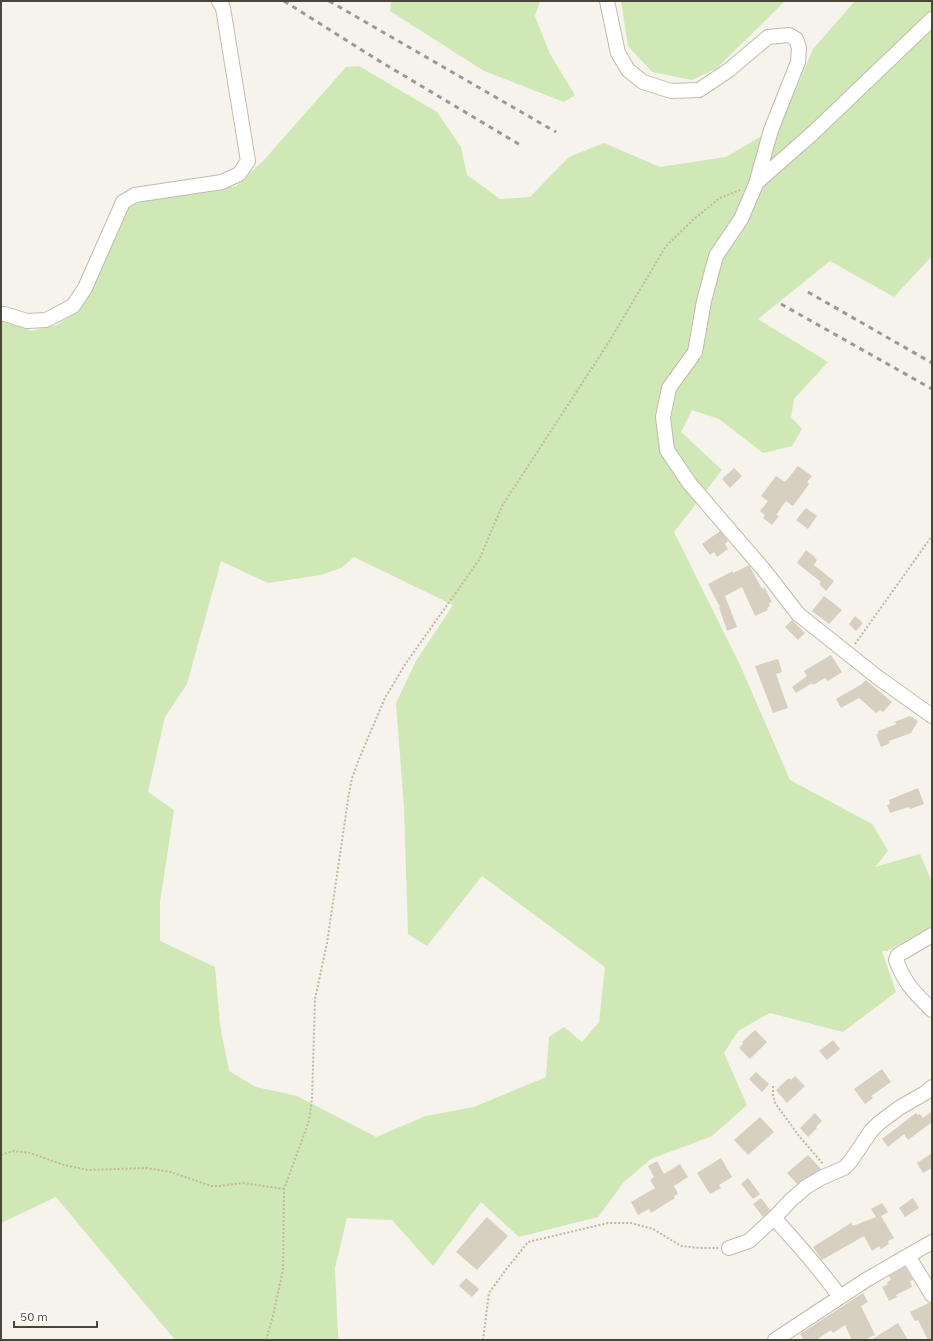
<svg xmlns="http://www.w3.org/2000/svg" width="933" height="1341" font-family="'IBM Plex Sans',sans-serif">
	<rect width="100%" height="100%" fill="#f5f3eb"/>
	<path fill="#cfe8b5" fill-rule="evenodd" d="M 393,1 L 540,1 L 535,16 L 550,54 L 575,95 L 564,102 L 484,71 L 390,11 L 391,3 Z
		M 621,1 L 785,1 L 717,68 L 692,80 L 652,72 L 628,46 Z
		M 855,1 L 932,1 L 932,256 L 894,297 L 830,261 L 758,319 L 828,362 L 794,399 L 791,417 L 802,429 L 792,446 L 763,453 L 719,419 L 692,410 L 681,432 L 722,470 L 674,532 L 740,665 L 790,780 L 872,824 L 888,851 L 875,867 L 920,854 L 932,882 L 932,926 L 887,951 L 882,951 L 896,992 L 843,1032 L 770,1013 L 738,1031 L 724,1053 L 747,1105 L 712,1136 L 651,1159 L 624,1182 L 598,1217 L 519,1237 L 481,1202 L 433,1266 L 392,1220 L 347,1218 L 335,1268 L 338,1335 L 339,1340 L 175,1340 L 56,1197 L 1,1223 L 1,315 L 31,331 L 57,325 L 80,309 L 127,208 L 146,200 L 236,186 L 264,160 L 346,67 L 359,66 L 437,112 L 461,147 L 467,175 L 500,199 L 530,197 L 569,157 L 604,143 L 660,167 L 726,157 L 768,132 L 787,110 L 813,49 ZM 354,557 L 453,605 L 416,661 L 396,703 L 404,808 L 408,934 L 427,946 L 482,876 L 605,967 L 599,1022 L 582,1042 L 564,1027 L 549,1037 L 546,1077 L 474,1107 L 426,1116 L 376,1137 L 297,1096 L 256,1087 L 229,1071 L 220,1025 L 215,967 L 160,941 L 160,902 L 174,810 L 148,792 L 165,717 L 187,684 L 221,561 L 268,583 L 321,575 L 341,568 Z"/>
	<path fill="#d7cfc0" d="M 798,466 L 812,476 L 807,482 L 809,484 L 793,506 L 786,501 L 776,515 L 779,516 L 772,525 L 763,518 L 765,515 L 760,511 L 768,501 L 761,496 L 776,476 L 785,482 Z
		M 734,468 L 742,476 L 730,488 L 722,479 Z
		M 806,508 L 817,516 L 808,529 L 796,520 Z
		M 720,531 L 728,541 L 725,544 L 728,549 L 717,557 L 714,552 L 710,555 L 702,544 Z
		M 806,550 L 815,557 L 815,558 L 817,560 L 814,565 L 834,581 L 826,591 L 819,584 L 821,582 L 797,563 Z
		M 749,565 L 762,589 L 765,588 L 772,602 L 769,603 L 770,606 L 767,608 L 768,610 L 755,616 L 742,587 L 725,596 L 737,627 L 727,631 L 719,607 L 720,607 L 708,584 L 733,571 L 733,573 Z
		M 824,596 L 842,610 L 829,624 L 812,611 Z
		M 855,616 L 863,623 L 856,631 L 849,624 Z
		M 792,620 L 805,633 L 798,640 L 785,627 Z
		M 831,655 L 842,672 L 828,681 L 825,678 L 813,685 L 812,683 L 796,693 L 792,687 L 807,676 L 804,671 Z
		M 778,659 L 782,672 L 776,674 L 788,708 L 773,713 L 755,666 Z
		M 866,680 L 892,702 L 883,712 L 880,710 L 876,713 L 859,698 L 841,708 L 836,699 L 862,684 Z
		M 910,716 L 918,721 L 911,733 L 889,741 L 890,743 L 881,747 L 876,734 L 878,734 L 878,731 L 897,724 L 894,722 Z
		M 918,788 L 924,804 L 910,809 L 909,807 L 890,813 L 887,805 L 890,804 L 889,800 Z
		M 755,1030 L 767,1042 L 750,1059 L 739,1048 L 743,1043 L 742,1042 Z
		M 833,1040 L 840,1049 L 827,1060 L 819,1051 Z
		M 882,1069 L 891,1082 L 871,1096 L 873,1098 L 865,1104 L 854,1089 Z
		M 756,1072 L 769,1084 L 762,1092 L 749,1079 Z
		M 795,1076 L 805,1086 L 787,1103 L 776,1090 L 789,1078 L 791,1080 Z
		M 932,1111 L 932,1122 L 908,1140 L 904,1134 L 888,1147 L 882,1139 L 916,1113 L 918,1115 L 920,1114 L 923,1118 Z
		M 815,1113 L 822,1121 L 816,1127 L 817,1128 L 808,1137 L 800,1128 Z
		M 760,1117 L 774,1132 L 748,1155 L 734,1140 Z
		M 932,1153 L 932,1168 L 923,1173 L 917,1163 Z
		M 808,1155 L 821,1169 L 797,1184 L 787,1173 Z
		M 721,1158 L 732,1177 L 719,1185 L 721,1188 L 710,1194 L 697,1173 Z
		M 657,1161 L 664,1174 L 680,1164 L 688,1177 L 674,1186 L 678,1194 L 674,1196 L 675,1198 L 651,1213 L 649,1209 L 638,1215 L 631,1202 L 655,1188 L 650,1180 L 654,1177 L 648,1166 Z
		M 748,1178 L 760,1194 L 753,1199 L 741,1184 Z
		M 761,1198 L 770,1210 L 763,1217 L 753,1204 Z
		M 913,1198 L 919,1208 L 905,1217 L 899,1208 Z
		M 882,1203 L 888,1212 L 881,1216 L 894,1238 L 888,1241 L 889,1244 L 881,1249 L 879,1246 L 872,1251 L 864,1236 L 822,1260 L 813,1247 L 851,1223 L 853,1226 L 876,1217 L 871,1209 Z
		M 487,1217 L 508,1236 L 477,1270 L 456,1252 Z
		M 905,1267 L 913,1280 L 910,1281 L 912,1287 L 896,1295 L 897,1297 L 889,1301 L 882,1287 L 888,1284 L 887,1282 L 891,1280 L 889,1276 Z
		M 466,1278 L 479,1289 L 472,1297 L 459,1286 Z
		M 863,1293 L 868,1302 L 861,1306 L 875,1335 L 864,1340 L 852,1340 L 845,1325 L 833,1333 L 831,1330 L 816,1340 L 804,1340 L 800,1334 Z
		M 929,1303 L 932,1303 L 932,1340 L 928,1340 L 918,1320 L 915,1321 L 910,1312 Z
		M 898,1323 L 908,1340 L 871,1340 Z"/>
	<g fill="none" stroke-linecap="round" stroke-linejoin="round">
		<g stroke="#c1bbad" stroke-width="16">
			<path id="minor" d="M 607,1 L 618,53 L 628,70 L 643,82 L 671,91 L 699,90 L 729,70 L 768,37 L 789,35 L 796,39 L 799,48 L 798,62 L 771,130 L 756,184 L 741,219 L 716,256 L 704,301 L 695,352 L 669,388 L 663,417 L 667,450 L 690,484 L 764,570 L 798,614 L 876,676 L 932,716
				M 756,183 L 814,132 L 932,19
				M 1,314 L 5,314 L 27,321 L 46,320 L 73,306 L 85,288 L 123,202 L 135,195 L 222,182 L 239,174 L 248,161 L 223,8 L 219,1
				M 932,935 L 898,955 L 896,960 C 905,984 914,992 932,1010
				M 774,1218 C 798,1244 820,1269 840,1297
				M 729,1248 L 749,1241 L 774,1218 L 791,1200 L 806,1187 L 821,1178 L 844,1168 L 850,1162 L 871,1131 L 879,1123 L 899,1108 L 925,1093 L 932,1087
				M 908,1256 L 932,1295
				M 775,1340 L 866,1280 L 932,1242"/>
		</g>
		<path stroke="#c2b79f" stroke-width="2" stroke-dasharray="2 2" stroke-linecap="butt" d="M 855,644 L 932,536
			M 773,1086 L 773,1095 L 775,1103 L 799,1136 L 823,1164
			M 1,1155 L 13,1151 L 30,1153 L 64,1165 L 88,1170 L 146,1168 L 171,1172 L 211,1186 L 219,1186 L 243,1183 L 284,1189
			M 266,1340 L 273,1316 L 283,1270 L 284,1189 L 309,1121 L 312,1099 L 315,999 L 327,943 L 349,793 L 352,778 L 359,759 L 385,698 L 406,663 L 479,560 L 502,506 L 607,345 L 666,246 L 694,219 L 720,198 L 740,190
			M 483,1340 L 489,1293 L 508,1267 L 528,1242 L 608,1223 L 631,1223 L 653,1229 L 681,1246 L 700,1248 L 718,1248"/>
		<use href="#minor" stroke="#fff" stroke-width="14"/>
		<path stroke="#999" stroke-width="3" stroke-dasharray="5 5" stroke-linecap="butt" d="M 284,1 L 376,59 L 522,146
			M 329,1 L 556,132
			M 808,292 L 932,363
			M 781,304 L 932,389"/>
	</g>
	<rect width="933" height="1341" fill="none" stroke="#4a4439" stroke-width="4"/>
	<path d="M14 1321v6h83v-6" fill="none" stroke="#4a4439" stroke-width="2"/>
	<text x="20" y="1321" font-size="12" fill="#4a4439" stroke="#ffffff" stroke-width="3" paint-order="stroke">50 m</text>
</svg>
